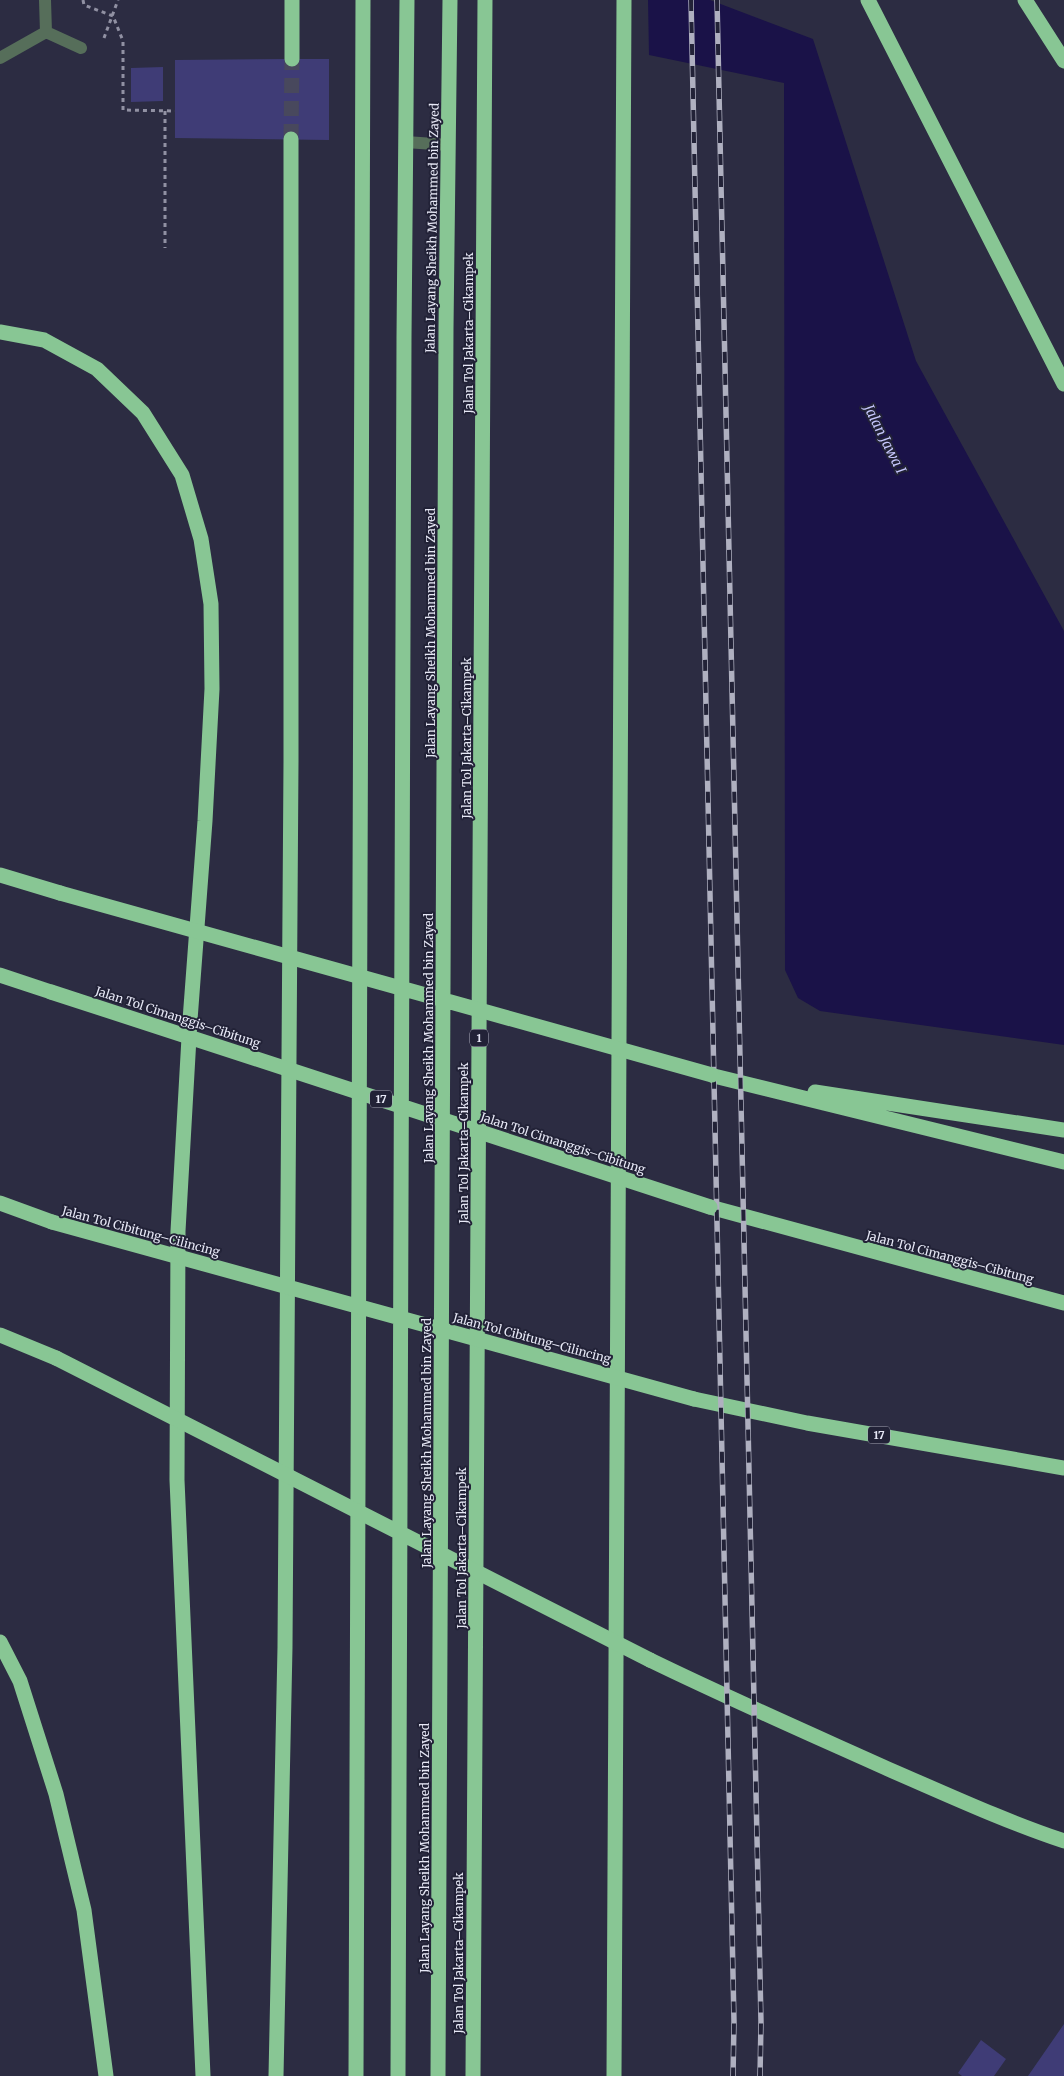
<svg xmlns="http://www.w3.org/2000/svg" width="1064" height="2076" font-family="Merriweather,serif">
	<rect width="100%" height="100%" fill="#2c2c42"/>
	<path fill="#1a1248" d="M 648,0 L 710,0 L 813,39 L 916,361 L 1064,631 L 1064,1045 L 820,1011 L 798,998 L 785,970 L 784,83 L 649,55 Z"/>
	<path fill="#3f3c76" d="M 292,59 L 329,59 L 329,140 L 175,138 L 175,60 Z
		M 163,67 L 163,101 L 131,102 L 131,68 Z
		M 1064,2024 L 1064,2076 L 1028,2076 Z
		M 981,2040 L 1006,2059 L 994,2076 L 962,2076 L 958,2073 Z"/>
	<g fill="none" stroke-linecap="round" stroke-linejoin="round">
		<path stroke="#48485d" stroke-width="15" stroke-dasharray="15 8" stroke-linecap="butt" d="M 291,139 L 292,59"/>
		<path stroke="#9191a3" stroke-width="3" stroke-dasharray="4 4" stroke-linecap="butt" d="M 83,0 L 84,5 L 113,16 L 123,41 L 123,110 L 175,111
			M 104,38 L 118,0
			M 165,111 L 165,248"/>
		<path stroke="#566e5a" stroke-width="12" d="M 45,0 L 46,32
			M 0,58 L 46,32 L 81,48
			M 406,142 L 448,145"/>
		<path stroke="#88c694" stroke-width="15" d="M 292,0 L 292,59
			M 868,0 L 1064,384
			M 1025,0 L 1064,61
			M 0,332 L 44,340 L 97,369 L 143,413 L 182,475 L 201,539 L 211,604 L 212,689 L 205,821 L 190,1020 L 178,1231 L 177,1480 L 203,2076
			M 0,875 L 60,893
			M 0,975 L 51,992
			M 714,1076 L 1064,1162
			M 815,1092 L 1064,1130
			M 0,1203 L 52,1222
			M 710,1207 L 1064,1303
			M 0,1335 L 56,1358
			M 694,1399 L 807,1423 L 1064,1468
			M 0,1642 L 20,1681 L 56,1794 L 84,1910 L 106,2076
			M 650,1660 C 728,1698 808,1733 888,1769 C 946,1794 1004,1821 1064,1841
			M 276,2076 L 285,1647 L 291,762 L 291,139
			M 356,2076 L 363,0
			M 473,2076 L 485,0
			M 614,2076 L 624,0"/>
		<g stroke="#afb0c0" stroke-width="5.5">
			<path id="rail" d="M 691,0 L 734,2022 L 733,2076
				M 717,0 L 761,2022 L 760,2076"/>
		</g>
		<use href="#rail" stroke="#222237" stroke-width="4" stroke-dasharray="11" stroke-linecap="butt"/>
		<path stroke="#88c694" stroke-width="15" d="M 60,893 L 712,1075
			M 51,992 L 710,1207
			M 52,1222 L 694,1399
			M 56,1358 L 650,1660
			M 398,2076 L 404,338 L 407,0
			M 438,2076 L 446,328 L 450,0"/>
	</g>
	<g text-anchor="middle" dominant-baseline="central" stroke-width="4" stroke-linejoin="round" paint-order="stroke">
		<g fill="#222237" stroke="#acadbd" stroke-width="1">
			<rect x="470" y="1029.5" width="18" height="17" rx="4"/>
			<rect x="370" y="1090.5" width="22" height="17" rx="4"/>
			<rect x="868" y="1426.5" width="22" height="17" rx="4"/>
		</g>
		<g font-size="11" font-weight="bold" fill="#e7e8f6">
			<text x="479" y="1038">1</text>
			<text x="381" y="1099">17</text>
			<text x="879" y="1435">17</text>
		</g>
		<g font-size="12" fill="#e7e8f6" stroke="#222237">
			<text transform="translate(432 228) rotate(-89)">Jalan Layang Sheikh Mohammed bin Zayed</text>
			<text transform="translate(468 333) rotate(-90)">Jalan Tol Jakarta–Cikampek</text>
			<text transform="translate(430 633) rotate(-90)">Jalan Layang Sheikh Mohammed bin Zayed</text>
			<text transform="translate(466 738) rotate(-90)">Jalan Tol Jakarta–Cikampek</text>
			<text transform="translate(178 1017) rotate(18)">Jalan Tol Cimanggis–Cibitung</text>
			<text transform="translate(428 1038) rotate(-90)">Jalan Layang Sheikh Mohammed bin Zayed</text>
			<text transform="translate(463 1143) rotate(-90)">Jalan Tol Jakarta–Cikampek</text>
			<text transform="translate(563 1143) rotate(18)">Jalan Tol Cimanggis–Cibitung</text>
			<text transform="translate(141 1231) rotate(15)">Jalan Tol Cibitung–Cilincing</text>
			<text transform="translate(950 1257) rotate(15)">Jalan Tol Cimanggis–Cibitung</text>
			<text transform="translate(532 1338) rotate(15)">Jalan Tol Cibitung–Cilincing</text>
			<text transform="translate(426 1443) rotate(-90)">Jalan Layang Sheikh Mohammed bin Zayed</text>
			<text transform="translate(461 1548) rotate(-90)">Jalan Tol Jakarta–Cikampek</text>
			<text transform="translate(424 1848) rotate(-90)">Jalan Layang Sheikh Mohammed bin Zayed</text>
			<text transform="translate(458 1953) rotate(-90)">Jalan Tol Jakarta–Cikampek</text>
		</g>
		<g font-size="14" font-style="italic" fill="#c6c7fd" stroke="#222237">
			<text transform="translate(885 439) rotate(63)">Jalan Jawa I</text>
		</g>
	</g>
</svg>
